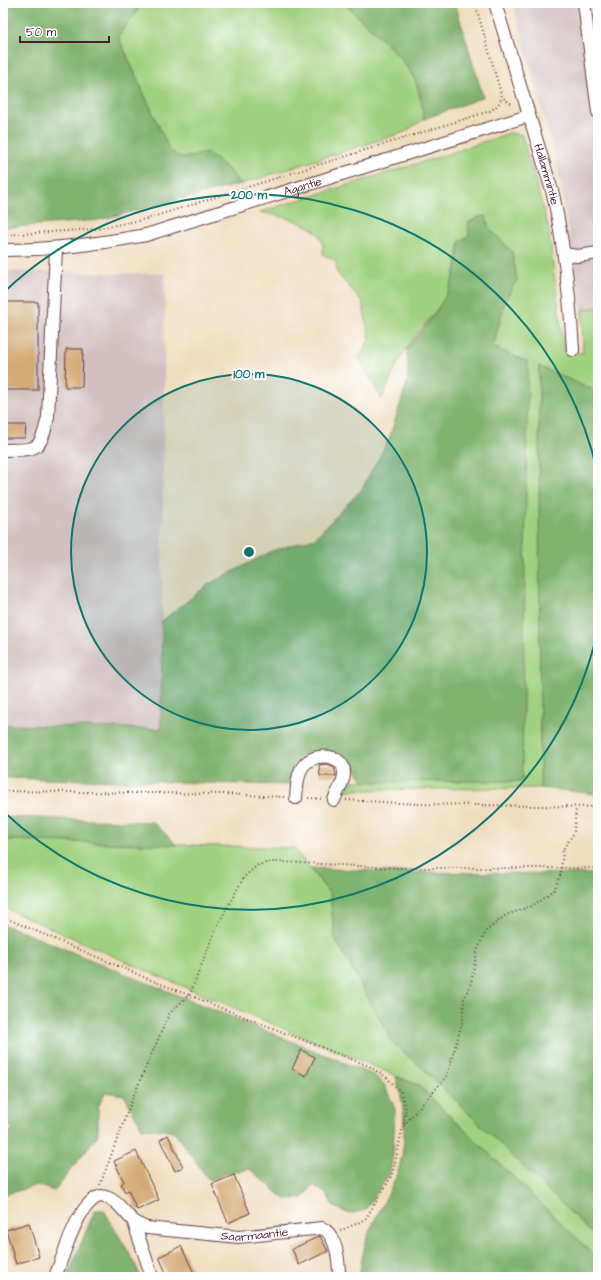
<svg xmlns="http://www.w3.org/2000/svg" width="601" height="1280" font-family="'Architects Daughter',sans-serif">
	<rect width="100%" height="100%" fill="#fff"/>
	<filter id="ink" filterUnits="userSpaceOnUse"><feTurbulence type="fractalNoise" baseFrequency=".025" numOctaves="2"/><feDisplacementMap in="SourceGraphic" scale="8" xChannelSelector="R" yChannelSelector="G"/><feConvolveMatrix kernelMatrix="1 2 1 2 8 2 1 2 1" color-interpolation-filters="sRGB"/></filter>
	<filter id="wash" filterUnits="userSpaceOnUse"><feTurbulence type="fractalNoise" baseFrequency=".012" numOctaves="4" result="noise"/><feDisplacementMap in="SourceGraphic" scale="16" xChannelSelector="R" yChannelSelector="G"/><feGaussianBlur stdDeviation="0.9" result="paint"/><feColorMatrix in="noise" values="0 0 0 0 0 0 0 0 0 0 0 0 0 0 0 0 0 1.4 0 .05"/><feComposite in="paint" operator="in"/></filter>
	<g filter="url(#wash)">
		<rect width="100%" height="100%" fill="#f0ddbe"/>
		<path fill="#d2bfbf" d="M 513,3 L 598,3 L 598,307 L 582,310 L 557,165 Z
			M 3,271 L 165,274 L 161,729 L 3,725 Z"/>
		<path fill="#a0d181" stroke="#757856" d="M 143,3 L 344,3 C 366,26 401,52 415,80 C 420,92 422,106 424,119 L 405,132 L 241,184 L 227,168 L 206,152 C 191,157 181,162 169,149 L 118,36 Z
			M 509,133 L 522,135 L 548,226 L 564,350 L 583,353 L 582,310 L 598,307 L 598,392 L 539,367 L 540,788 L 344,790 L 349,781 L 522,781 L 493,347 L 505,300 L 517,280 L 512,252 L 489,228 L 460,241 C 457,258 456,276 448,292 C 437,313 419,329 406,349 C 396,365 389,382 382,399 L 359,358 L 370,339 L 362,301 L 337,273 L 336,261 L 323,254 C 323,250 323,244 322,241 C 315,221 278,216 260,212 L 442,156 Z
			M 3,840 L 294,848 L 330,894 L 335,938 L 393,1043 L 419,1065 L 598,1239 L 598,1259 L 418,1085 L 156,975 L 3,907 Z"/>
		<path fill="#80b36f" stroke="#65694d" d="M 3,3 L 143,3 L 118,36 L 169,149 C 181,162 191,157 206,152 L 227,168 L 241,184 L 99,220 L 3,228 Z
			M 344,3 L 455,3 L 483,97 L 424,119 C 422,106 420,92 415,80 C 401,52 366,26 344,3 Z
			M 486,216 L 489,228 L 512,252 L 517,280 L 505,300 L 493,347 L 528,362 L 522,781 L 364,782 C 359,775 354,764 347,759 C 332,747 302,747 293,767 C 291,772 290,779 289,785 L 3,778 L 3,725 L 161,729 L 162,621 L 209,584 L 272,551 L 315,538 L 361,490 L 389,439 L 408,380 L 407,349 C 426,325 447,302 455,272 C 458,262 458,251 460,241 L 469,236 L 468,223 L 478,217 Z
			M 539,366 L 598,392 L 598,794 L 540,788 Z
			M 3,817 L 153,822 L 177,845 L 3,840 Z
			M 310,868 L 394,872 L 598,874 L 598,1239 L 419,1065 L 393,1043 L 335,938 L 330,894 Z
			M 3,924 L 374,1075 L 384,1084 L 395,1109 L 393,1154 L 390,1173 L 365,1210 L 350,1214 L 334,1207 L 326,1194 L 313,1185 L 303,1198 L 285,1199 L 250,1169 L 229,1173 L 209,1180 L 175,1133 L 160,1129 L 142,1128 L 124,1095 L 105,1092 L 98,1107 L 98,1135 L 54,1191 L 37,1185 L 3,1195 L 3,1134 L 13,1130 L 3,1117 Z
			M 396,1077 L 418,1085 L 598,1259 L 598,1277 L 359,1277 C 361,1264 363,1250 367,1238 C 374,1218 387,1199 395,1179 C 408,1149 406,1108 396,1077 Z
			M 95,1210 L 104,1210 C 116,1233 131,1253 141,1277 L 67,1277 Z"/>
		<g id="blocks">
			<path fill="#d3aa74" d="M 3,302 L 38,302 L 38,390 L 3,390 Z
				M 66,349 L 83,349 L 82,387 L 65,387 Z
				M 3,425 L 26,425 L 25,438 L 3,438 Z
				M 327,764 L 334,767 L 336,776 L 320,776 L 319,765 Z
				M 301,1050 L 315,1057 L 306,1076 L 292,1069 Z
				M 168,1135 L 183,1167 L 175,1171 L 160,1140 Z
				M 136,1151 L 159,1200 L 137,1210 L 128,1190 L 125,1192 L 121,1184 L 124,1182 L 114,1161 Z
				M 234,1175 L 250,1213 L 228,1223 L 212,1184 Z
				M 29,1223 L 39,1257 L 16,1264 L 6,1230 Z
				M 320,1236 L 328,1251 L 299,1265 L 292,1249 Z
				M 181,1246 L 196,1277 L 168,1277 L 159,1257 Z"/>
		</g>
	</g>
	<g filter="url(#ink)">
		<use href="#blocks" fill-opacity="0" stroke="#633c41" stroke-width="1"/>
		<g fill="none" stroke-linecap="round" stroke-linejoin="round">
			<g stroke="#633c41" stroke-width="14">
				<g id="minor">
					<path id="s1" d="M 495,3 L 553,194 C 564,245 570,297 573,350"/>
					<path d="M 584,3 L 598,112"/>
					<path id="s2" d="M 3,250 C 52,250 98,244 146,235 L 528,116"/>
					<path d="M 564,254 L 578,256 L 598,253"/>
					<path d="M 3,450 C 37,449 40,453 48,417 L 56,249"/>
					<path d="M 296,798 C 297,787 297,773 304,765 C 314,752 345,753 344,774 C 344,782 337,792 334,800"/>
					<path d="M 134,1223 L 152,1277"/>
					<path id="s3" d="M 55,1277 C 64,1255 78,1201 101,1196 C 123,1199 125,1222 147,1228 L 239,1237 L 322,1228 C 337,1235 339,1262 339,1277"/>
				</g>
			</g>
			<path stroke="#633c41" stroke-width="2" stroke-dasharray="1 3" stroke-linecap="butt" d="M 475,3 L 502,97 L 513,105
				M 3,235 L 96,229 L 146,219 L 490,111 L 498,105 L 502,97
				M 3,791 L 224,794 L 286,797
				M 308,798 L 324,799
				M 346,800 L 418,804 L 598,807
				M 3,917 L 153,981 L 369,1066 L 386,1077 L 401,1092 L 406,1109 L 403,1126 L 394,1168 L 390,1179 L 371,1210 L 366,1218 L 358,1223 L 340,1231
				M 404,1125 L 447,1076 L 463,1019 L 464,999 L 471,983 L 477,951 L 486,931 L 506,915 L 532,906 L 554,890 L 561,873 L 563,849 L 574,833 L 576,808
				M 100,1185 L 133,1097 L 169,1014 L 190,994 L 216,928 L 244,877 L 258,865 L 270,862 L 283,862 L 397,868 L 598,868"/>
			<use href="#minor" stroke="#fff" stroke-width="12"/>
		</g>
	</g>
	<circle cx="249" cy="552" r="178" fill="#0f766e" fill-opacity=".12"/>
	<g fill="none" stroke="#0f766e" stroke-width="2">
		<circle cx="249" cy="552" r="178"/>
		<path d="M598 629A357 357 0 0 1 3 811M3 293A357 357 0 0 1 598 475"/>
	</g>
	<g text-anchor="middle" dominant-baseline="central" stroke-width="4" stroke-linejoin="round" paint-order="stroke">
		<g font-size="12" fill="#4a1f2b" stroke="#fff">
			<text stroke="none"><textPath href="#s1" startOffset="179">Hallammintie</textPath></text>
			<text stroke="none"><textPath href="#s2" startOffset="308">Agantie</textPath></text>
			<text stroke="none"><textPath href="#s3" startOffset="261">Saarmaantie</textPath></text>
		</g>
	</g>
	<circle cx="249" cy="552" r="6" fill="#0f766e" stroke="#fff" stroke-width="2"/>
	<g font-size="12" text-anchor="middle" font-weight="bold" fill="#0f766e" stroke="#fff" stroke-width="4" stroke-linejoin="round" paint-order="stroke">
		<text x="249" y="199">200 m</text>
		<text x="249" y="378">100 m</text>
	</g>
	<rect width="601" height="1280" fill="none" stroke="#fff" stroke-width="16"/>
	<path d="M20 36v6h89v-6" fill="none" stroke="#4a1f2b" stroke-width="2"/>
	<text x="26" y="36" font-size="12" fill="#4a1f2b" stroke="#ffffff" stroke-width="3" paint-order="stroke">50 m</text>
</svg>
